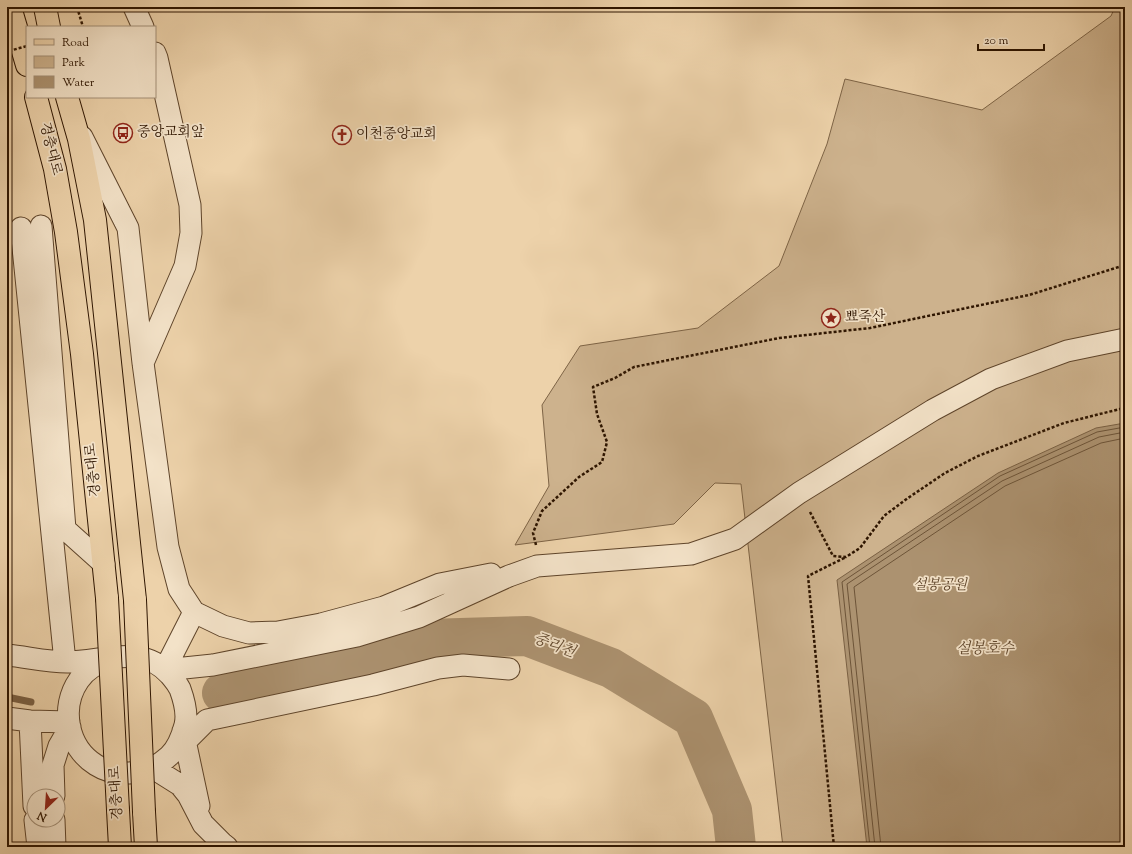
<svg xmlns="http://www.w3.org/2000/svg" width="1132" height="854" font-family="'Sorts Mill Goudy','Noto Serif KR',serif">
	<rect width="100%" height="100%" fill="#edd2aa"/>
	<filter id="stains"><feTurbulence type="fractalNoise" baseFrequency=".005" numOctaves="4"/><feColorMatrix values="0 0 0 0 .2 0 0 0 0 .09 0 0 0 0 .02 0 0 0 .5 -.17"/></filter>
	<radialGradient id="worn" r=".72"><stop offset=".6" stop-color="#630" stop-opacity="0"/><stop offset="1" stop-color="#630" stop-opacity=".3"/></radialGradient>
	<path fill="#cdb28d" stroke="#7e6446" d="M 1115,7 L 1125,7 L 1125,847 L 783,847 L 741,484 L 715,483 L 674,524 L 515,545 L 549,486 L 542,405 L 580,346 L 698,328 L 779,266 L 827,144 L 845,79 L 982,110 L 1111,16 Z"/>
	<path fill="#ac9270" stroke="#7a6043" d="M 1125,423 L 1125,847 L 867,847 L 837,580 L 998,473 L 1096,428 Z"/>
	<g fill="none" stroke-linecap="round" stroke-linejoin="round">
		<path stroke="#6d5438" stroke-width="1" d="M 870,847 L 842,582 L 1000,476 L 1097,432 L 1125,427
			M 875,847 L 847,584 L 1002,481 L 1099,437 L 1125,432
			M 881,847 L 854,587 L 1005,486 L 1101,443 L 1125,438"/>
		<path stroke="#7a6043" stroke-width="7" d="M 7,697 L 31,702"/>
		<path stroke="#ac9270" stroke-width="40" d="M 222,693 L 427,639 L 527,636 L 611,668 L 693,718 L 732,810 L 736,847"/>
		<g stroke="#5e442a" stroke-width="23">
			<path id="minor" d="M 134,7 L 143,27
				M 82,137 L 128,228 L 143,363 L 168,547 L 179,589 L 194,612 L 223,626 L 249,633 L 278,632 L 321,624 L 384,607 L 440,584 L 491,574
				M 41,226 L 65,529 L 104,564
				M 21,228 L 65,662
				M 143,363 L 185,266 L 191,233 L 190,205 L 157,58 L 155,53
				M 7,655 C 27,657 47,662 67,662 C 103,662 142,643 170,675 C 174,680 177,683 180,689 C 184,700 188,713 185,725 C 182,736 178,748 169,756 C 150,774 118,779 96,765 C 67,747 60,707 79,680 C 86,669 98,663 110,658
				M 165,669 L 194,612
				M 165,670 L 213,665 L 357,636 L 419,617 L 509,576 L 537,566 L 691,554 L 735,539 L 799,493 L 933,410 L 991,379 L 1067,351 L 1125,339
				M 7,718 L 30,721 L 69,722
				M 30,721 L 34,806
				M 183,731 L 199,806
				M 185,742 L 207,720 L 373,685 L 438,668 L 463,665 L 509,669
				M 153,768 L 180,785 L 188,795 L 203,824 L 222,843 L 227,847
				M 54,796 L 53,765 L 59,746 L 70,727
				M 35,820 L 38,847
				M 54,820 L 55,847"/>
		</g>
		<g stroke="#2e1500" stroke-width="24">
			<path id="major" d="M 10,7 L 27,65
				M 45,7 L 49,27
				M 36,97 L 55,169 L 66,232 L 82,354 L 107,598
				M 67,97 L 79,139 L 95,220 L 135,600
				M 118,810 L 120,847
				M 144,812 L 146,847"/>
		</g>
		<path stroke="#2e1500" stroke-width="2.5" stroke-dasharray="3 2" stroke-linecap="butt" d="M 77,7 L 83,27
			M 810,512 L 833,556 L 846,557 L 860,548 L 884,516 L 908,498 L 945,473 L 978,456 L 1064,423 L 1120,409 L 1125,409
			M 536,545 L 533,533 L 542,511 L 579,477 L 602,462 L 607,442 L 597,414 L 593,387 L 615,378 L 634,367 L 779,338 L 870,328 L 1029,295 L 1125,265
			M 834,847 L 808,576 L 846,557"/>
		<use href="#minor" stroke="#f3e2c8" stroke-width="21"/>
		<use href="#major" stroke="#edd2aa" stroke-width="22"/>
		<g stroke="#2e1500" stroke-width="24" stroke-linecap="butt">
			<path id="major-bridge" d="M 107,598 L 118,810
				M 135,600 L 144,812"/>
		</g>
		<path stroke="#2e1500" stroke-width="2.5" stroke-dasharray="3 2" stroke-linecap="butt" d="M 9,51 L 27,46"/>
		<use href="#major-bridge" stroke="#edd2aa" stroke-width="22"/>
	</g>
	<defs>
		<g id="bus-ring" transform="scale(1)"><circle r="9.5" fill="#f3e2c8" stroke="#8f2418" stroke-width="1.5"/><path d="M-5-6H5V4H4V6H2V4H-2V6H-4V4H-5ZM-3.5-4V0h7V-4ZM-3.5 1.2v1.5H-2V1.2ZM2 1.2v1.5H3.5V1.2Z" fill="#8f2418"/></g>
		<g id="church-ring" transform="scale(1)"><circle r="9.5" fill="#f3e2c8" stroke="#8f2418" stroke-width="1.5"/><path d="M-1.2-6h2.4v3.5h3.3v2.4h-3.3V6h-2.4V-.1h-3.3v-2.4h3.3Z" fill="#8f2418"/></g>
		<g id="sight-ring" transform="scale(1)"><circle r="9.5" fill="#f3e2c8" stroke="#8f2418" stroke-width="1.5"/><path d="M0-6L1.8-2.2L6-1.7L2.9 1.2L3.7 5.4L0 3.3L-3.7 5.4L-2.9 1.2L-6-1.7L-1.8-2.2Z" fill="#8f2418"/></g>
	</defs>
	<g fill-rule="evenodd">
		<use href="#bus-ring" x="123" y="133"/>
		<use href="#church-ring" x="342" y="135"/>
		<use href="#sight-ring" x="831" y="318"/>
	</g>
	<g text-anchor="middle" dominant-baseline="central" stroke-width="3.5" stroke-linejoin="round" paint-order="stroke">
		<g font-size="14" fill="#2e1500" stroke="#f3e2c8" text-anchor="start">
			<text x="137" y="133">중앙교회앞</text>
			<text x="356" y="135">이천중앙교회</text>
			<text x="845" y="318">뾰죽산</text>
		</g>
		<g font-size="14" fill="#2e1500" stroke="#f3e2c8">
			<text transform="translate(50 149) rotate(76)">경충대로</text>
			<text transform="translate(94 470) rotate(-96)">경충대로</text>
			<text transform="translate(117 793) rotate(-93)">경충대로</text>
		</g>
		<g font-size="14" font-style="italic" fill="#5e442a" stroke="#f3e2c8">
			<text x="940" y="586">설봉공원</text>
		</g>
		<g font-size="15" font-style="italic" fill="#60472d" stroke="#f3e2c8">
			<text transform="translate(554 646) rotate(21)">중리천</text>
			<text x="985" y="649">설봉호수</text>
		</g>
	</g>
	<rect width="1132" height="854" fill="none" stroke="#edd2aa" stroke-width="24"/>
	<rect x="8" y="8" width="1116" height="838" fill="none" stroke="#2e1500" stroke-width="2"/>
	<rect x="12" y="12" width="1108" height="830" fill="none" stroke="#2e1500"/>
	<rect x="26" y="26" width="130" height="72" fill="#f3e2c8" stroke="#a49078"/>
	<rect x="34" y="39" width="20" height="6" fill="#edd2aa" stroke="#a49078"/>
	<text x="62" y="46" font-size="12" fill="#2e1500">Road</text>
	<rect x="34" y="56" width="20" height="12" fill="#cdb28d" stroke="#a49078"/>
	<text x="62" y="66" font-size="12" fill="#2e1500">Park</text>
	<rect x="34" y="76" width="20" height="12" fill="#ac9270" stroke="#a49078"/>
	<text x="62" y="86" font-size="12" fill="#2e1500">Water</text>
	<g transform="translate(46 808) rotate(205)"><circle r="19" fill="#f3e2c8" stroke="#a49078"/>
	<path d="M0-3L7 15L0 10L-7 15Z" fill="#8f2418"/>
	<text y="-6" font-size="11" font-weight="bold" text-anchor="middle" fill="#2e1500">N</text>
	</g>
	<path d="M978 44v6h66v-6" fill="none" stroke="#2e1500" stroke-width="2"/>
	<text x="984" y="44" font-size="12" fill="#2e1500" stroke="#f3e2c8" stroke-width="3" paint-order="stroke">20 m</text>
	<rect width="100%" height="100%" filter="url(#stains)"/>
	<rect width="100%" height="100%" fill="url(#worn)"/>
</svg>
